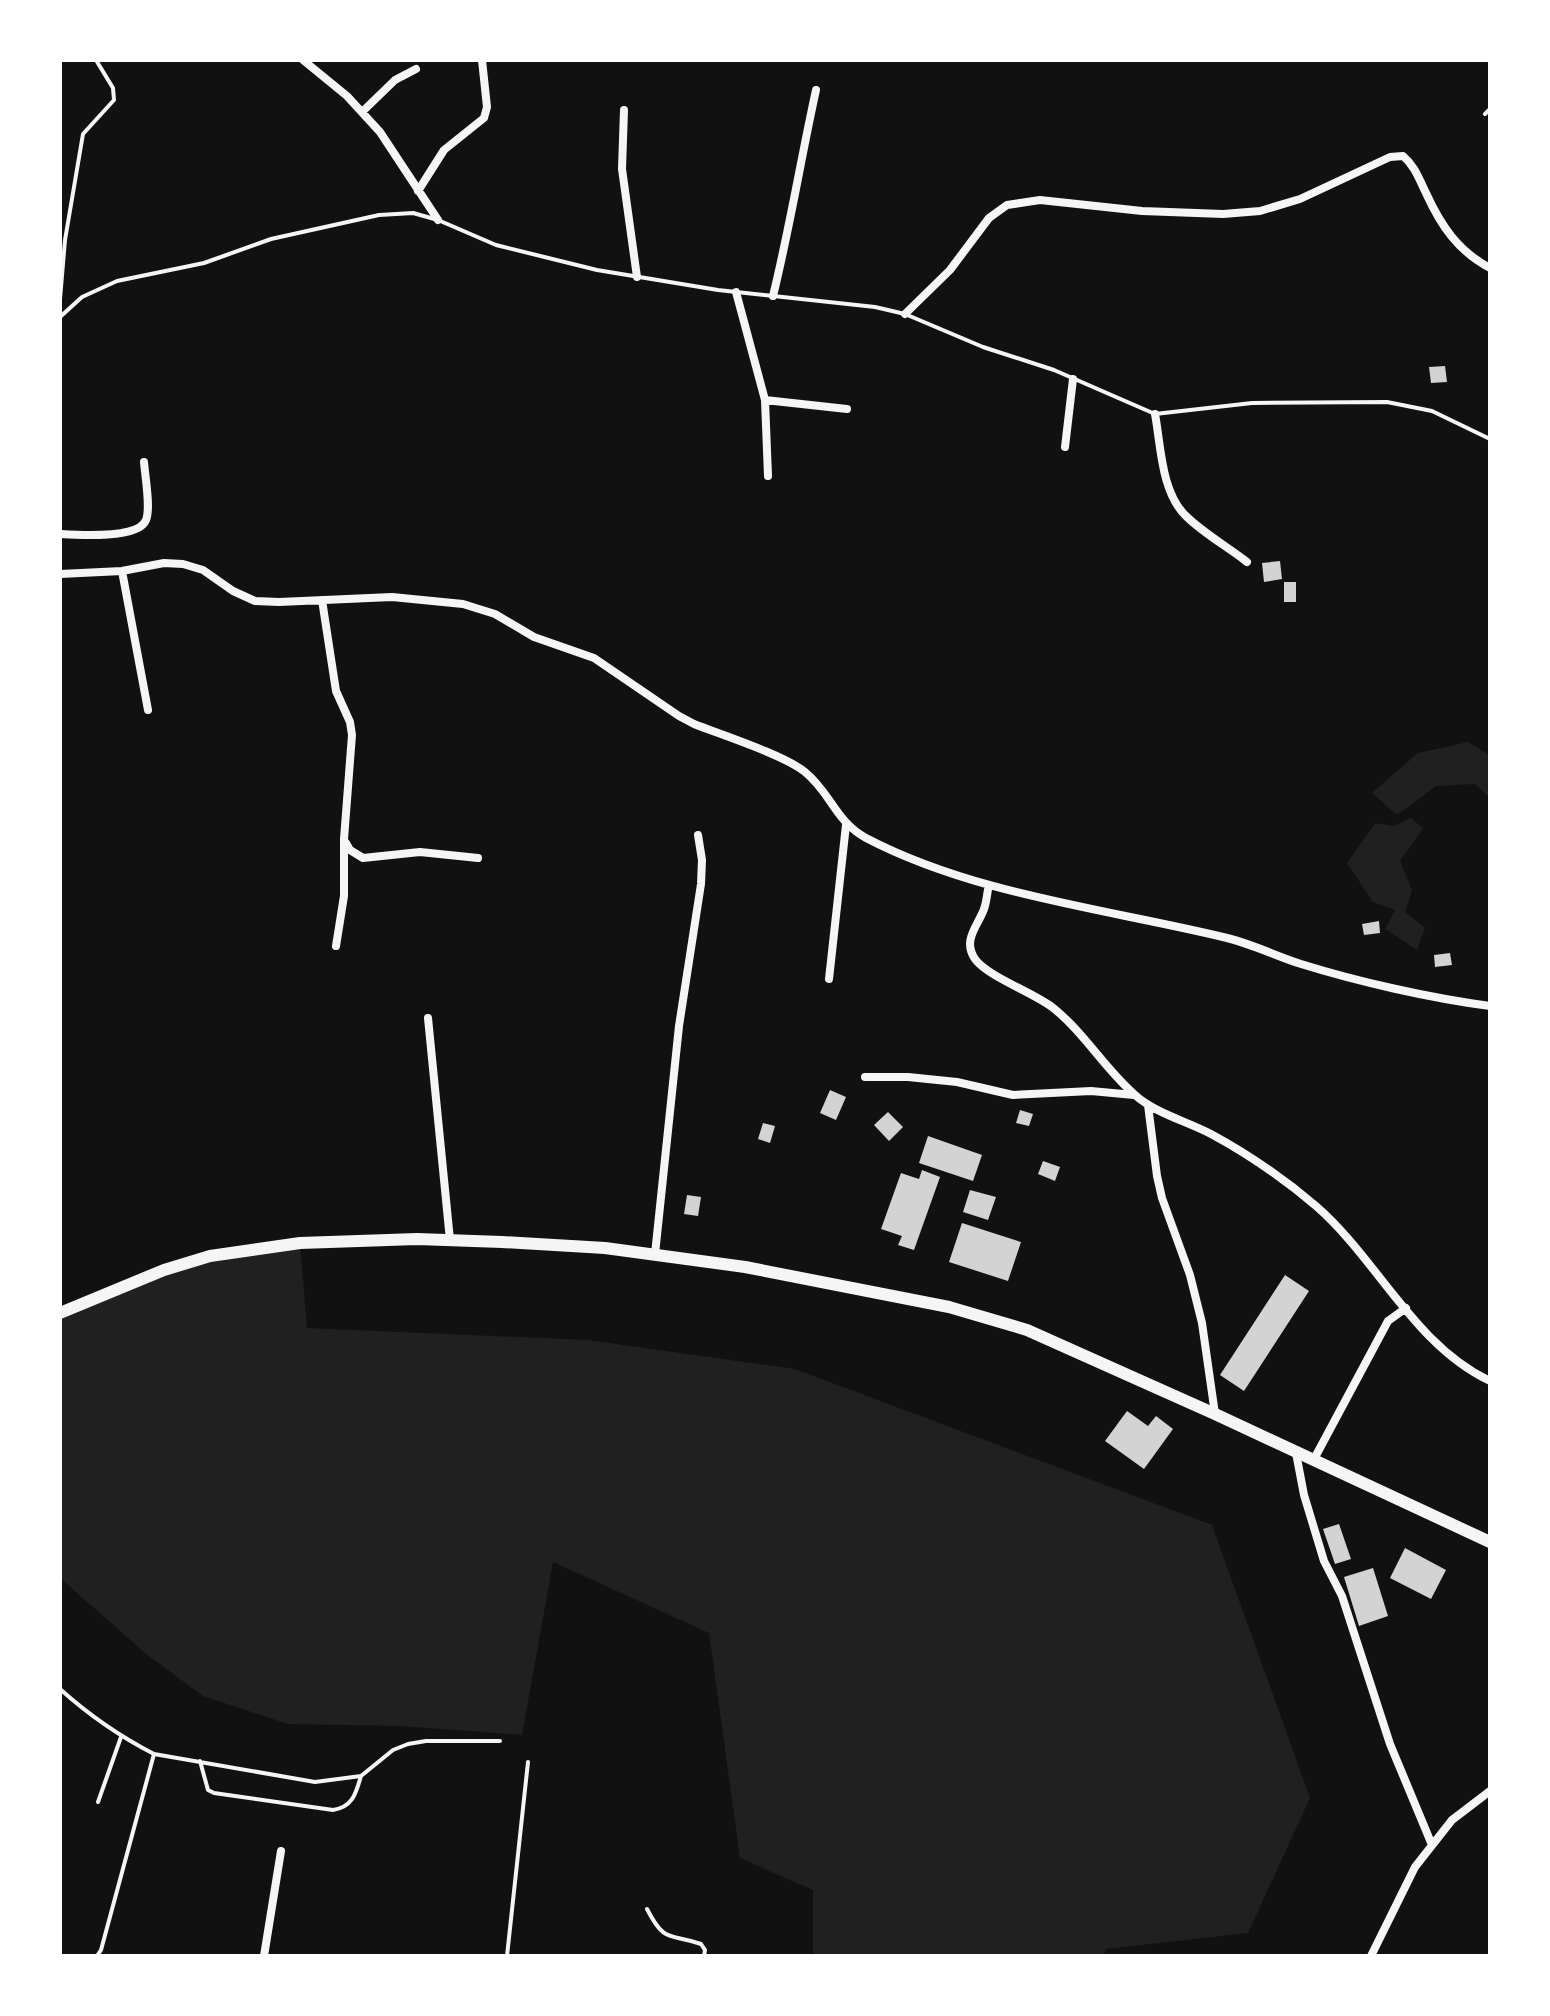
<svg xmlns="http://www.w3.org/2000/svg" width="1550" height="2016" font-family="Manrope,sans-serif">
	<rect width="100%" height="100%" fill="#111"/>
	<path fill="#202020" d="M 1468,742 L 1490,755 L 1490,798 L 1475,784 L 1436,786 L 1397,815 L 1372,793 L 1418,753 Z
		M 1411,818 L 1423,828 L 1400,861 L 1412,890 L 1405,912 L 1425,928 L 1417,950 L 1385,929 L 1395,910 L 1373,902 L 1347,863 L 1375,823 L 1394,826 Z
		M 300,1243 L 307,1328 L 588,1340 L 795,1369 L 1212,1525 L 1310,1798 L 1248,1933 L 1106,1949 L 1104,1956 L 813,1956 L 813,1890 L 740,1858 L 709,1633 L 553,1562 L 522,1735 L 400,1726 L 288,1724 L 203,1696 L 145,1653 L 60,1578 L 60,1307 L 164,1270 Z"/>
	<path fill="#d3d3d3" d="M 1445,366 L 1447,382 L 1431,383 L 1429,367 Z
		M 1280,561 L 1282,579 L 1264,582 L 1262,563 Z
		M 1284,582 L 1296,582 L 1296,602 L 1284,602 Z
		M 1379,921 L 1380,933 L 1364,935 L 1362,924 Z
		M 1450,953 L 1452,965 L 1435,967 L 1434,955 Z
		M 830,1090 L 846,1097 L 836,1120 L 820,1113 Z
		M 1020,1110 L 1033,1114 L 1029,1126 L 1016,1123 Z
		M 888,1112 L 903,1127 L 889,1141 L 874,1125 Z
		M 763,1123 L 775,1126 L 770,1143 L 758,1139 Z
		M 928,1136 L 982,1155 L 973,1181 L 919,1163 Z
		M 1043,1161 L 1060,1167 L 1055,1181 L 1038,1174 Z
		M 922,1170 L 940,1177 L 914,1250 L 898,1245 L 902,1236 L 881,1229 L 901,1173 L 919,1179 Z
		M 970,1190 L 996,1197 L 988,1220 L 963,1212 Z
		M 687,1195 L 701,1197 L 698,1216 L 684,1214 Z
		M 962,1223 L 1021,1242 L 1008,1281 L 949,1262 Z
		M 1285,1275 L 1309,1291 L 1244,1391 L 1220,1375 Z
		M 1127,1411 L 1148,1426 L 1156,1416 L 1173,1429 L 1144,1469 L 1105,1441 Z
		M 1339,1524 L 1351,1559 L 1335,1564 L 1323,1529 Z
		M 1405,1548 L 1446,1570 L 1431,1599 L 1390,1578 Z
		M 1373,1568 L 1388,1616 L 1359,1626 L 1344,1577 Z"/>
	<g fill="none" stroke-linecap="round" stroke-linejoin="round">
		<path stroke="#f5f5f5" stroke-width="4" d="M 1485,114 L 1490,109
			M 60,299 L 65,240 L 83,134 L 114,100 L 113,88 L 96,60
			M 60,317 L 82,297 L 117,281 L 204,263 L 271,239 L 379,215 L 413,213 L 438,220 L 496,245 L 597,270 L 718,290 L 875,307 L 905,314 L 983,347 L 1054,370 L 1155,414 L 1252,403 L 1387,402 L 1432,411 L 1490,439
			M 60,1689 C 90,1716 119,1736 154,1754 L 101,1950 L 97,1956
			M 154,1754 L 315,1782 L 361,1776 L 393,1750 L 408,1744 L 426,1741 L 500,1741
			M 200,1761 L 208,1790 L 214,1793 L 333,1810 C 353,1807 356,1793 361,1776
			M 98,1802 L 121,1737
			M 647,1909 C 665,1944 669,1933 701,1944 L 705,1950 L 704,1956
			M 507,1956 L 528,1762"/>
		<path stroke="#f5f5f5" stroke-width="8" d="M 303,60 L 347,96 L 380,132 L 438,220
			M 624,110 L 622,169 L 637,277
			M 362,112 L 395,80 L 416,69
			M 418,191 L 444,150 L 484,118 L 487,107 L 482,60
			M 736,292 L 765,400 L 768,476
			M 773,296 C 790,227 801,158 816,90
			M 905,314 L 950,270 L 989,218 L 1007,205 L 1040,200 L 1142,211 L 1223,214 L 1260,211 L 1300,199 L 1390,157 L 1403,156 C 1415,166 1419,179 1426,193 C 1441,226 1458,251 1490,268
			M 765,400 L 847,409
			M 1155,414 C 1161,446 1161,492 1186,516 C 1203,533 1228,547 1247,562
			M 1065,447 L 1073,379
			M 60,534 C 77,535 139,539 146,520 C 151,508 145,476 144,462
			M 122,571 L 148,710
			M 60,574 L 122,571 L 164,563 L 183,564 L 203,570 L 233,591 L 255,601 L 279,602 L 392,597 L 463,604 L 495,614 L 534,637 L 594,658 L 679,716 L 694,724 C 722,735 784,755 805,772 C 831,793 835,821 866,838 C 975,895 1108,909 1227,938 C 1252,944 1276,956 1301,964 C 1359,982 1430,998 1490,1006
			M 322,600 L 336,691 L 350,722 L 352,735 L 344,839 L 344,896 L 336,946
			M 346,843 L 350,850 L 363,858 L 420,852 L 478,858
			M 989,885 C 987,892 987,901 984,909 C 978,926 962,940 975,959 C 987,976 1032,992 1052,1007 C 1084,1032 1104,1068 1135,1095 C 1155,1113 1186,1121 1211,1134 C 1248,1154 1283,1178 1316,1206 C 1378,1260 1414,1345 1490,1381
			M 829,979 L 846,825
			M 428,1018 L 450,1240
			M 865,1077 L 908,1077 L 957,1082 L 1013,1095 L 1091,1091 L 1134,1095
			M 1148,1105 L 1157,1176 L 1162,1198 L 1190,1275 L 1202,1323 L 1215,1414
			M 655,1254 L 679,1026 L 701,884 L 702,860 L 698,835
			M 1296,1453 L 1304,1495 L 1324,1561 L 1342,1596 L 1390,1744 L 1432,1845
			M 1313,1461 L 1388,1321 L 1406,1308
			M 264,1956 L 281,1851
			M 1371,1956 L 1415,1867 L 1452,1820 L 1490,1791"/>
		<path stroke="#f5f5f5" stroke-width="12" d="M 60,1313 L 164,1270 L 210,1256 L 300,1243 L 417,1239 L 502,1242 L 605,1248 L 745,1267 L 949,1307 L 1027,1330 L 1215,1414 L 1490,1542"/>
	</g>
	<rect width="1550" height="2016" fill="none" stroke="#ffffff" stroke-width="124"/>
</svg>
